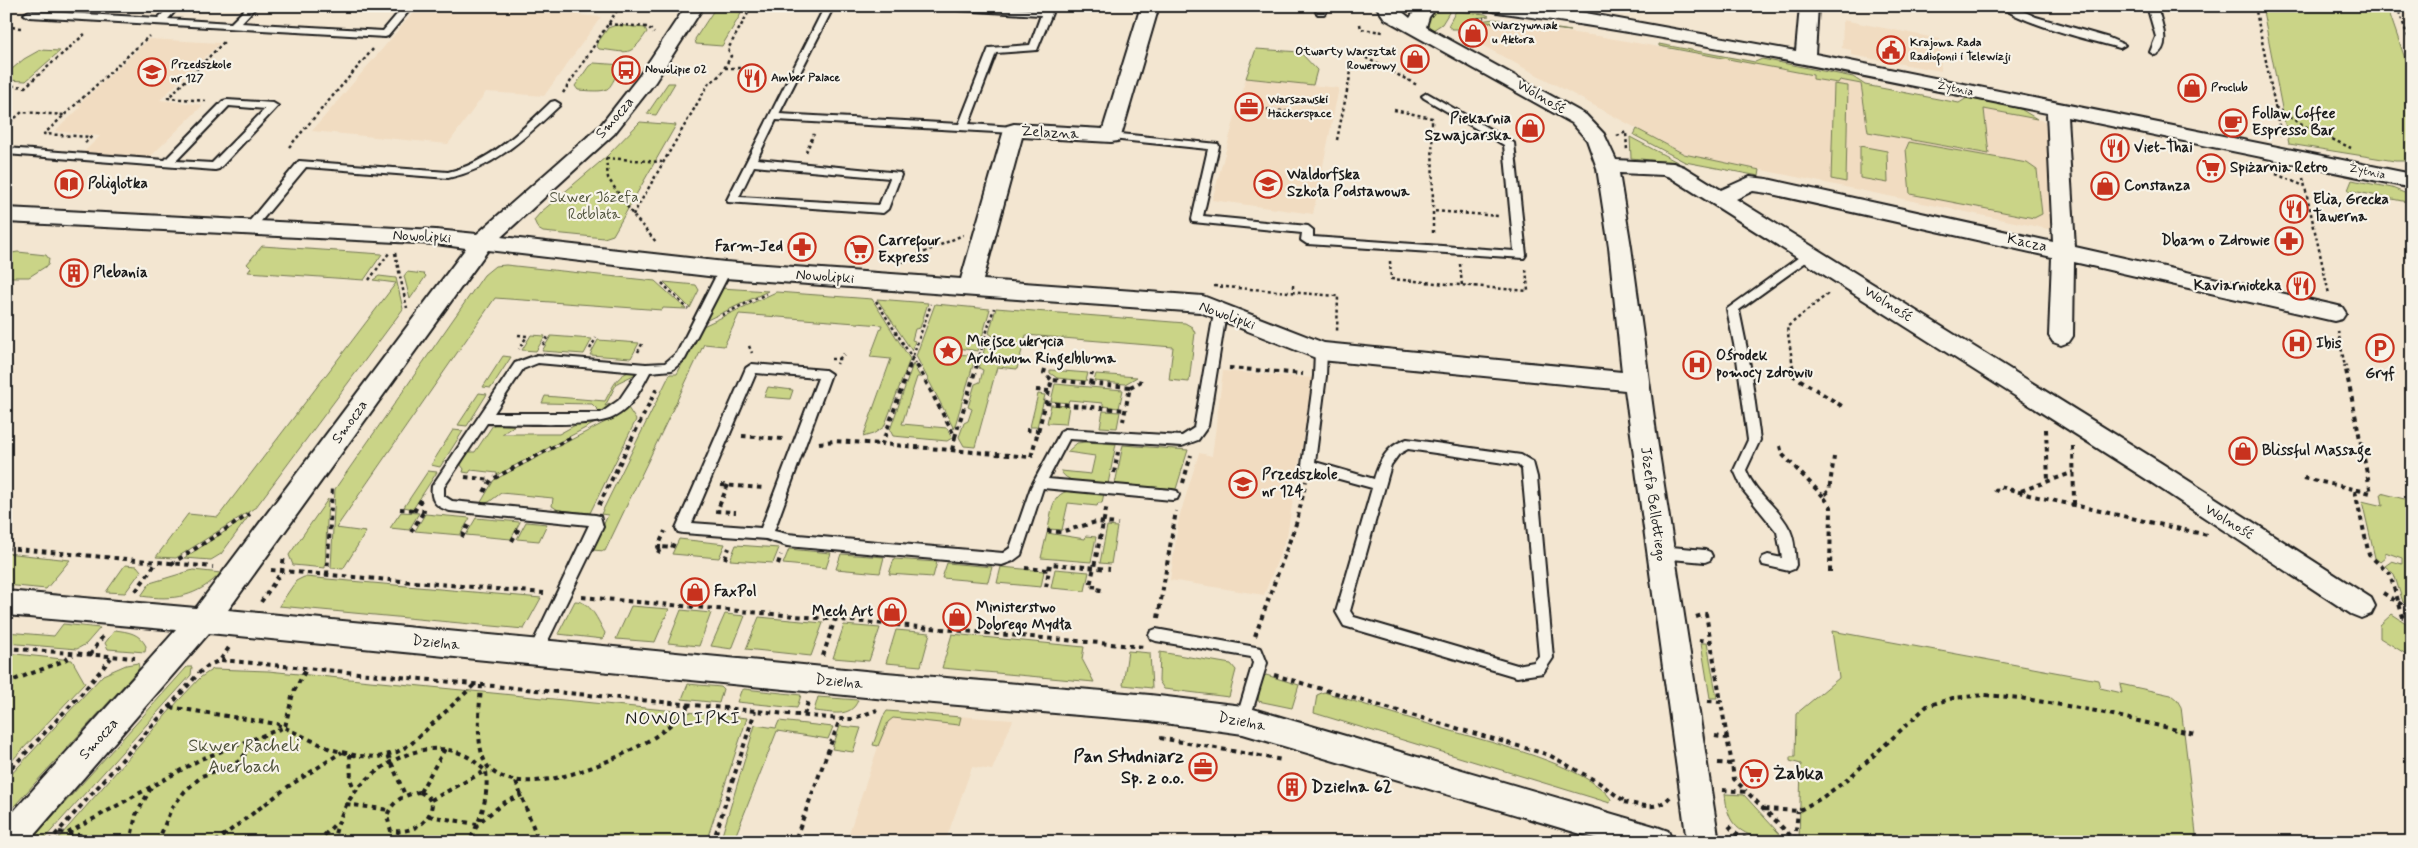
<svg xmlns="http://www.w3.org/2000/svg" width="2418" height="848" font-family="Mynerve,sans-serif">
	<rect width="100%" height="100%" fill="#f3e6d1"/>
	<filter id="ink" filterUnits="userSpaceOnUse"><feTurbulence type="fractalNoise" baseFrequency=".02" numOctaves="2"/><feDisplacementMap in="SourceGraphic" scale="10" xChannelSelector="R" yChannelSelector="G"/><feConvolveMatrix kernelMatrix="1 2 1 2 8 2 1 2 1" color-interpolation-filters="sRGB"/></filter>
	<g filter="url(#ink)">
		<path fill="#f1dcc1" d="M 419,6 L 584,6 L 578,15 L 601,17 L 544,96 L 486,92 L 448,144 L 312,131 Z
			M 1843,20 L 1940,39 L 1941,71 L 1851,55 L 1851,50 L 1842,48 Z
			M 1477,21 L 1598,36 L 1814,75 L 1814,79 L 1838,83 L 1839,80 L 1861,84 L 1868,132 L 1989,154 L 1984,108 L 2045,121 L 2053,230 L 1684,154 L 1463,35 Z
			M 149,39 L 220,43 L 160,100 L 203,105 L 149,158 L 83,153 L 100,136 L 55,131 L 81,107 L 77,106 Z
			M 1246,78 L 1339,88 L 1313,214 L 1212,200 Z
			M 1223,371 L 1313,378 L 1287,536 L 1264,595 L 1170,580 L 1179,518 L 1199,453 L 1212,456 Z
			M 887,711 L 1013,720 L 992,770 L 972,767 L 945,842 L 846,842 L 878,747 L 873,745 L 883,717 Z"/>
		<path fill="#cad487" stroke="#737852" d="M 1442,6 L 1453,6 L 1442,24 L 1433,30 L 1427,24 L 1426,18 L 1436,8 Z
			M 2262,6 L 2387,6 L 2412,79 L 2412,161 L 2395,161 L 2289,144 Z
			M 714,10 L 742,12 L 722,46 L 696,44 L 695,39 Z
			M 1456,11 L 1485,14 L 1489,16 L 1470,19 L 1458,29 L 1452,29 L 1448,26 Z
			M 1494,19 L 1571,31 L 1477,21 L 1463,35 L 1460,33 L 1471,22 Z
			M 616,25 L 645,28 L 647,32 C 629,58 629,52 599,49 L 596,45 L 608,28 Z
			M 1659,44 L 1755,62 L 1762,59 L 1853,77 L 1865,85 L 1959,103 L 1967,98 L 2019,108 L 2037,119 L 1984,109 L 1989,154 L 1868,132 L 1861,84 L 1840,80 L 1838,83 L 1813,79 L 1813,75 L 1659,46 Z
			M 1256,49 L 1300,52 L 1317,70 L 1313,85 L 1246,78 Z
			M 40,50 L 60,51 L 26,81 L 6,80 L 6,74 L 24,59 Z
			M 594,63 L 623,65 C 605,90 617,93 578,90 L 575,86 L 589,66 Z
			M 668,83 L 675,83 L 656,115 L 647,114 Z
			M 1834,84 L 1848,86 L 1846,182 L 1831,179 Z
			M 640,122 L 676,125 L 613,235 L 604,238 L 543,232 L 538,229 L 534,220 L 541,212 L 606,157 Z
			M 1637,129 L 1684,154 L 1760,170 L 1759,176 L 1685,162 L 1634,135 Z
			M 1630,137 L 1679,163 L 1631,158 Z
			M 1909,142 L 2027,163 L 2037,170 L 2042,214 L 2034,218 L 1910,194 L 1906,149 Z
			M 1860,146 L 1887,151 L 1888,183 L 1860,178 Z
			M 2352,180 L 2392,188 L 2412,196 L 2412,203 L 2348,190 Z
			M 262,246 L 382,254 L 364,280 L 248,272 L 251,268 L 247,264 Z
			M 18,252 L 46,255 L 49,259 L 48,265 L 29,277 L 6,277 L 6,254 Z
			M 506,265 L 655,281 L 686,309 L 663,308 L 662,310 L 495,298 L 336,528 L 366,532 L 343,569 L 331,568 L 335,489 L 484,275 L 495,266 Z
			M 407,272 L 424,274 L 426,276 L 410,299 L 404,276 Z
			M 379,276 L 396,278 L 403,309 L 256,507 L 176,558 L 156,557 L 188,514 L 218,517 L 396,283 L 373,280 Z
			M 664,282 L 696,285 L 699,290 L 690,308 Z
			M 721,288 L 768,291 L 703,322 Z
			M 776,292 L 872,299 L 910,359 L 884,427 L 873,434 L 863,437 L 891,359 L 870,357 L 882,325 L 739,314 L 724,346 L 704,344 L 605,551 L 592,550 L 608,515 L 601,514 L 670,374 L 677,374 L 701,327 Z
			M 877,299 L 928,303 L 920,328 L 915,329 L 912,340 L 915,341 L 912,351 Z
			M 935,304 L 990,309 L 978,351 L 944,346 L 941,354 L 976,355 L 954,429 L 916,356 Z
			M 996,308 L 1185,323 L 1192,327 L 1195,333 L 1189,382 L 1169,380 L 1173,347 L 1026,335 L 1017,369 L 997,367 L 975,447 L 964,446 L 959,437 L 964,423 L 968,421 L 972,409 L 968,407 L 975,384 L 980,382 L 983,370 L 979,368 L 985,347 L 990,346 L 993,336 L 989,333 Z
			M 531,335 L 545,336 L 536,351 L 522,350 Z
			M 551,336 L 592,339 L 584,354 L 542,351 Z
			M 598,340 L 639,343 L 631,358 L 590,355 Z
			M 503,356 L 511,357 L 491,388 L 483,387 Z
			M 913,364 L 920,377 L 917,377 L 902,424 L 947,428 L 952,438 L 947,441 L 893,436 L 890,430 Z
			M 1050,370 L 1088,373 L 1086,381 L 1057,378 L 1050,373 Z
			M 638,371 L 636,374 L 617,383 L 605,406 L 624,398 L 602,414 L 592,404 L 542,403 L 545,396 L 605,401 C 613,386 619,370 638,371 Z
			M 1096,374 L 1137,377 L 1125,384 L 1094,381 Z
			M 1055,384 L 1123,390 L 1119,408 L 1103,406 L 1103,403 L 1069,400 L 1068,403 L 1051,401 Z
			M 768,387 L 793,390 L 790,399 L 764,397 Z
			M 479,393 L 487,394 L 467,426 L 458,425 Z
			M 1038,394 L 1045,395 L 1037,427 L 1030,427 Z
			M 1051,405 L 1069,406 L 1066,424 L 1047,423 Z
			M 628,408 L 636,420 L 590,513 L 558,510 L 552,506 L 553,498 L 501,493 L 489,502 L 480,504 L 494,480 L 613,418 Z
			M 1103,411 L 1120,412 L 1117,428 L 1100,427 Z
			M 499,423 L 518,423 L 502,434 L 559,434 L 579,423 L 595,423 L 497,475 L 497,473 L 471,470 L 469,473 L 463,472 L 464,469 L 461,465 L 467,452 L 475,452 L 493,425 Z
			M 453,430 L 463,431 L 440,467 L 431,465 Z
			M 1086,442 L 1116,444 L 1108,484 C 1095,483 1067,485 1061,471 L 1091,474 L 1095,456 L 1067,452 L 1077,443 Z
			M 1123,445 L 1188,450 L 1176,489 L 1115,484 Z
			M 428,471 L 437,472 L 413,509 L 404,507 Z
			M 1074,490 L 1104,493 L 1102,503 L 1098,503 L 1097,506 L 1068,503 L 1062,530 L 1048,529 C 1052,510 1051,492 1074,490 Z
			M 2381,493 L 2412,501 L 2412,608 L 2403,602 L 2394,574 L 2385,566 L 2392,561 L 2402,564 L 2402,558 L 2385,552 L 2385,558 L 2380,562 L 2375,558 L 2362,501 L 2383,506 Z
			M 328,499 L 325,568 L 293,565 L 289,555 Z
			M 401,512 L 419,513 L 409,530 L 390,528 Z
			M 425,514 L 470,518 L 460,535 L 415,531 Z
			M 249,516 L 221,554 L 211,560 L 184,558 Z
			M 476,518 L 520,522 L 511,539 L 466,535 Z
			M 526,522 L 547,524 L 539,541 L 517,539 Z
			M 1107,526 L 1117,527 L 1111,564 L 1100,563 Z
			M 1047,533 L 1085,539 L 1086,536 L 1096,537 L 1091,562 L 1041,558 Z
			M 679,539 L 725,544 L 719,558 L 672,554 Z
			M 736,545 L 779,548 L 773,563 L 730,560 Z
			M 789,549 L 831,553 L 826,568 L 783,564 Z
			M 6,553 L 70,560 L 46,589 L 6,585 Z
			M 841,554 L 884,557 L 880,573 L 836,569 Z
			M 894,559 L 937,562 L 933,577 L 889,574 Z
			M 947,563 L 992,567 L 988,582 L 942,578 Z
			M 125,565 L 137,566 L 141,571 L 125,593 L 106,592 Z
			M 1001,567 L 1044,571 L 1041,587 L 997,583 Z
			M 1055,569 L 1089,572 L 1085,591 L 1051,588 Z
			M 193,570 L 221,573 C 197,597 174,601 141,596 L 150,583 Z
			M 304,577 L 305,577 L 541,598 L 524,629 L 279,606 L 296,581 Z
			M 575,601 C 591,601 598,621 605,633 L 603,639 L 558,634 Z
			M 631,606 L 669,609 L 655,642 L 616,639 Z
			M 681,610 L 711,613 L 699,646 L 668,643 Z
			M 725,614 L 745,616 L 732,649 L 711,646 Z
			M 2392,614 L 2412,627 L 2412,660 L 2411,657 L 2380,638 L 2380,625 Z
			M 759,617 L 823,623 L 811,656 L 746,649 Z
			M 63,624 L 100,628 L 86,644 L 77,649 L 6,643 L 6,632 L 54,636 Z
			M 844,625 L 880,628 L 869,661 L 833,658 Z
			M 115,630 C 129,632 139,633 146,646 L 145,652 L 108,649 L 105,643 Z
			M 896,630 L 930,633 L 921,666 L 886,663 Z
			M 1832,631 L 2098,680 L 2100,688 L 2122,693 L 2120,684 L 2171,695 L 2177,700 L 2181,707 L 2197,842 L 1799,842 L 1801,764 L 1790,761 L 1790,757 L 1795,757 L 1796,714 L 1839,678 Z
			M 952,634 L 1084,647 L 1082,659 L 1094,682 L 942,668 Z
			M 1701,643 L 1707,643 L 1717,698 L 1710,698 Z
			M 1128,651 L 1150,653 L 1152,688 L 1123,685 Z
			M 1160,652 L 1231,664 L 1236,670 L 1229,697 L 1164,689 L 1159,681 Z
			M 6,653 L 72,660 L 85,683 L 6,767 Z
			M 138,663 L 139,668 L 136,672 L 6,815 L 6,780 L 103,675 L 126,665 Z
			M 187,667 L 192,667 L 191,675 L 44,839 L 35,836 Z
			M 213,669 L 268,671 L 747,718 L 706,842 L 55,842 L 180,699 L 201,677 Z
			M 1266,675 L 1299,685 L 1292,708 L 1258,701 L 1261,679 Z
			M 688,684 L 721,687 L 723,689 L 719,703 L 682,699 Z
			M 744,689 L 801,695 L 797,708 L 737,702 L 741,691 Z
			M 1324,692 C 1365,705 1406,717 1448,730 C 1488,742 1587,765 1611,799 L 1610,803 L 1314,713 L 1317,695 Z
			M 818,697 L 858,700 C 851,719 830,712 814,711 Z
			M 887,711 L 961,717 L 959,725 L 893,718 L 888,722 L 878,746 L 873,745 L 883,717 Z
			M 779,721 L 833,727 L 828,739 L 777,731 L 733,842 L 720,842 L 755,725 L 776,728 Z
			M 840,726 L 861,728 L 853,752 L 832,749 Z
			M 1725,794 L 1744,795 L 1787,842 C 1769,842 1742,837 1732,821 C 1727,813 1726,803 1725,794 Z"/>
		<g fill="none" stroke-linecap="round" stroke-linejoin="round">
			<g stroke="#1c1c1c" stroke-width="4">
				<path id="service" d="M 171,6 L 180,6 L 168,19 L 231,23 L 248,6 L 257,6 L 241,23 L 383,31 L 404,6 L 413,6 L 388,36 L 385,37 L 29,17 L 24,14 L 29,11 L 158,18 Z
					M 825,6 L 834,6 L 779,114 L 959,124 L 989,48 L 1030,45 L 1041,15 L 940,9 L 936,6 L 986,6 L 1050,11 L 1052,13 L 1037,50 L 996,53 L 969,124 L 1014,127 L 1019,130 L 1014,133 L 776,120 L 757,159 L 900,173 L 901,175 L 888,209 L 883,213 L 728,202 L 727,200 ZM 754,166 L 890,178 L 879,205 L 739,197 Z
					M 1322,6 L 1331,6 L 1324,14 L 1318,14 L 1316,12 Z
					M 2001,6 L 2012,6 L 2036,17 L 2109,38 L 2125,45 L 2120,48 C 2093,41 2019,23 2001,6 Z
					M 2147,6 L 2157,6 C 2160,19 2173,48 2155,55 L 2150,52 L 2156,37 Z
					M 1427,93 L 1514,143 L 1526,255 L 1524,258 L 1307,244 L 1301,240 L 1302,233 L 1193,222 L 1192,219 L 1208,149 L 1111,139 L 1106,136 L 1111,133 L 1218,144 L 1219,146 L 1203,216 L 1308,226 L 1313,230 L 1313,237 L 1514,251 L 1504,145 L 1424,98 L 1422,96 Z
					M 227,100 L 273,103 L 278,106 L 219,169 L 215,170 L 6,154 L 6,148 L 165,160 L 223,101 ZM 229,106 L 265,109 L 212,163 L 176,161 Z
					M 555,101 L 560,104 L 559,106 C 526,137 493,169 448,178 L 306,167 L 252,232 L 248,233 L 243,229 L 299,161 L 448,172 C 489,163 522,130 551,102 Z
					M 1809,250 L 1815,254 L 1813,257 L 1739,310 L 1749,359 L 1760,440 L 1746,470 C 1755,494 1779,507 1790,530 C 1795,541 1795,553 1796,565 L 1794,569 L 1789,571 L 1763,565 L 1761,561 L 1763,557 L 1768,555 L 1782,558 L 1777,532 L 1743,490 L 1734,470 L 1748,440 L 1737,359 L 1727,309 Z
					M 725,266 L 731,270 L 685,359 L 672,370 L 650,372 C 641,389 632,408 614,417 C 596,428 513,423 487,423 L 444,487 L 444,496 L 452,501 L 595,515 L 600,516 L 603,527 L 540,657 L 535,659 L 530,657 L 528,653 L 589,525 L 450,511 C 436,507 430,501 432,486 L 515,363 L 537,355 L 646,364 L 665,363 L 677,353 L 719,270 ZM 538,363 L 638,372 L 619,400 L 601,413 L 494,413 L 523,369 Z
					M 1220,309 L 1226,313 L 1208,426 L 1198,440 L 1182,446 L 1069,439 L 1048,479 L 1172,490 L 1177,491 L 1179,495 L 1177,499 L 1172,500 L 1043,488 L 1021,555 L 1013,561 L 1002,565 L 787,546 L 766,539 L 683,533 L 678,532 L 676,528 L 746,368 L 752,364 L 825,370 L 831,374 L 774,531 L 787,534 L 1003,553 L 1010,548 L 1031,487 L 1061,431 L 1065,429 L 1182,436 L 1194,428 L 1214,313 ZM 756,373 L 818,378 L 761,528 L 692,523 Z
					M 1321,347 L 1327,351 L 1326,376 L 1315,462 L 1374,479 C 1380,459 1387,446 1407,439 L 1521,455 L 1533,462 L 1537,477 L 1553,658 L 1543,673 L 1517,677 L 1344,626 L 1336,612 L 1372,488 L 1303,469 L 1302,465 L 1314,376 L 1315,351 ZM 1408,449 L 1518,465 L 1522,469 L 1539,656 L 1534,662 L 1517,665 L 1354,617 L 1350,611 L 1391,465 L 1399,454 Z
					M 1660,546 L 1705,550 L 1710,552 L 1712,556 L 1710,560 L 1705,562 L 1660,558 L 1655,556 L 1653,552 L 1655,548 Z
					M 1156,629 L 1261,648 L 1267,663 L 1248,725 L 1243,727 L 1238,725 L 1236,720 L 1253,663 L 1251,657 L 1156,641 L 1151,639 L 1149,635 L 1151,631 Z"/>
			</g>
			<g stroke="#1c1c1c" stroke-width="4">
				<path id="minor" d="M 686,6 L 704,6 L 655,82 L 614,134 L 501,237 L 725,262 L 961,279 L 1004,130 L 1007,126 L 1014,124 L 1103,129 L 1141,6 L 1159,6 L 1121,136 L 1118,141 L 1111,142 L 1022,137 L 983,280 L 1203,296 L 1324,343 L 1622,372 L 1609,247 L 1597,168 L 1587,140 L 1572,123 L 1385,19 L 1376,6 L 1395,6 L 1410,18 L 1418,6 L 1438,6 L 1429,17 L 1426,27 L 1586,115 L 1604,134 L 1616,160 L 1673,163 L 1684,167 L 1721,190 L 1750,177 L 1767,179 L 2053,242 L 2047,113 C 1864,76 1682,37 1497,12 L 1491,10 L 1488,6 L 1539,6 L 1569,10 L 1796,51 L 1800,6 L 1818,6 L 1815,54 L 2412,174 L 2412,188 L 2067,117 L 2075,247 L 2334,305 L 2342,307 L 2346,313 L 2342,319 L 2334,321 L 2074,262 L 2073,336 L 2069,342 L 2061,345 L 2053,342 L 2049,336 L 2052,257 L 1767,193 L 1753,191 L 1736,199 L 2161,463 L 2371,598 L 2375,606 L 2371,614 L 2361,618 L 2351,614 L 2143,477 L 1670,177 L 1664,175 L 1619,173 L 1631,247 L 1657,440 L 1719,842 L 1687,842 L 1625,390 L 1321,360 L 1200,312 L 725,278 L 488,250 L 228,610 L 886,673 L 1150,695 L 1243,706 L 1657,827 L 1668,831 L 1673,842 L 1608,842 L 1243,734 L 1150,721 L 886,699 L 209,633 L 28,842 L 6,842 L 6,820 L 176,630 L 6,615 L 6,591 L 196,608 L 466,248 L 436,244 L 6,222 L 6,208 L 436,230 L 477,234 L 600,126 L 640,75 Z"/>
			</g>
			<path stroke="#1c1c1c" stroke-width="2.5" stroke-dasharray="3 3" stroke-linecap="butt" d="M 2255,6 L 2281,136
				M 2397,6 L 2412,48
				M 715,9 L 749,11
				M 608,24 L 648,27 L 654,33
				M 1360,24 L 1361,29 L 1383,32
				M 6,27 L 23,28
				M 1458,32 L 1471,20 L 1484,18
				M 725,68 L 747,68
				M 6,85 L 25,87 L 86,33
				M 563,93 L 620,6
				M 206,101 L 168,98 L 225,41
				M 2275,107 L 2300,124 L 2351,148
				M 1255,108 L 1291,112
				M 1394,110 L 1432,118 L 1433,211
				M 1538,118 L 1539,137
				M 6,126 L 22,112 L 64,115
				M 1617,136 L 1626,132 L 1627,151
				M 1337,140 L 1355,52 L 1417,85
				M 85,143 L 91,137 L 44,134 L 149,36
				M 289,147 L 374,48
				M 806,152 L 814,134
				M 606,158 L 608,178 L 633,215 L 657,243
				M 606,158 L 662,162
				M 2276,174 L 2304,186
				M 2303,178 L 2329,294
				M 633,215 L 709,83 C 721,77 725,67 731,56 L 728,49 L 752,6
				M 1433,233 L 1433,211 L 1499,216
				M 395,253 L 407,308
				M 1390,261 L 1391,279 L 1528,291 L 1526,268
				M 902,262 L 963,235
				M 1460,264 L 1462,286
				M 369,280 L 389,253
				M 662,283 L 688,309
				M 1293,285 L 1293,293
				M 1214,286 L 1338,296 L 1337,333
				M 876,301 L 918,367
				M 722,315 L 766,294
				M 2338,331 L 2345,367
				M 518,335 L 527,336 L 519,349
				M 543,345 L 549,335
				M 749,346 L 752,353
				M 590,349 L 596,338
				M 638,352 L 643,342
				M 831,359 L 839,359 L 837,364
				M 839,359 L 844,354
				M 909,367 L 931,304
				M 976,367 L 994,308
				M 1793,367 L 1787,327 L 1830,292"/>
			<path stroke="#1c1c1c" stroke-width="4" stroke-dasharray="4.5 4.5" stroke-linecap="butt" d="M 910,365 L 882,444 L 1031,457 L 1052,380 L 1130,387 L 1123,421
				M 917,365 L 955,437 L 977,365
				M 1792,365 L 1794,376 L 1845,408
				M 1229,368 L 1303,374
				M 1045,369 L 1044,373 L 1052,380
				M 1090,384 L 1092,373
				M 1130,387 L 1140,382 L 1141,378
				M 1036,390 L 1049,391
				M 1046,403 L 1125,410
				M 2046,429 L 2048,481
				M 1026,430 L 1039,431
				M 742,436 L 783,439
				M 819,443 L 834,441 L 882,444
				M 1780,446 L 1782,454 L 1823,496
				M 2073,446 L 2074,503
				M 952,450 L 955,437
				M 1114,473 L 1118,452
				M 465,477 L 491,480
				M 2304,478 L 2371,493 L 2345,365
				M 1183,483 L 1191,455
				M 721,485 L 764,488
				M 728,485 L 717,511 L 736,512
				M 2021,491 L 2074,472
				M 2355,491 L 2369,555 L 2390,574 L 2403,617 L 2412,623
				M 484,492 L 491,480 L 572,437
				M 1995,492 L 1999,486 L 2029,495 L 2207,535
				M 421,500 L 415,510 L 427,511
				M 599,505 L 657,388
				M 400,509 L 415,510
				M 1047,531 L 1061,532 L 1096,522 L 1118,524
				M 411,532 L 424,511
				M 462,537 L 469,524
				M 512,541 L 519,528
				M 661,547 L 658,547 L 665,531
				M 6,548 L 213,567
				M 658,553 L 661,547 L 672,548 L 675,540
				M 725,559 L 729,548
				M 171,564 L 250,514
				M 778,564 L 781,555
				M 1025,568 L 1049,570
				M 271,570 L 544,593
				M 1830,572 L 1831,507 L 1823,496 L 1829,491 L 1834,457
				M 327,575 L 332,488
				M 1046,587 L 1050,564 L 1110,569
				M 136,591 L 156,563
				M 1099,592 L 1100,587 L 1090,586 L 1107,505
				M 2383,593 L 2412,611
				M 582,597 L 1144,647
				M 261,602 L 282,571 L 284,555
				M 1696,617 L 1706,614 L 1721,702
				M 1158,618 L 1176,511
				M 1255,636 L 1297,521 L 1306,481
				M 1699,640 L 1711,641
				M 6,648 L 135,658
				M 90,655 L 103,636
				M 823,656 L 835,619
				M 221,659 L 230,646
				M 1274,675 L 1549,755 L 1598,782 L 1624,801
				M 6,683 L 61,662 L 73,655
				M 481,685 C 480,707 473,754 491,770 C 527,802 622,758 656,736 C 669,727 679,717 689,705
				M 1708,701 L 1721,702 L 1727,738
				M 170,707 L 277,724 L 330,749 L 358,756 L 378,757 L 397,752 L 411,744 L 474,685
				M 804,715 L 808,702
				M 1715,736 L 1727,738 L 1732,764
				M 1160,738 L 1282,760
				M 350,754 L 351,781 L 355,792
				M 388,755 L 405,795
				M 1718,763 L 1732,764 L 1734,779 L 1746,791
				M 6,774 L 83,692 L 111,658
				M 516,782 L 539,842
				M 1723,790 L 1747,792 L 1795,840
				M 420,792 L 428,797 L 432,804 C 430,825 410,833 391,831 L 387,816 C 392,801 405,794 420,792 Z
				M 420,792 L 445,749
				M 431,800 L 487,770
				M 1624,802 C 1642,805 1656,812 1670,797
				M 346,804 L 389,810
				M 1764,809 L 1798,811 L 1820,799 L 1847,780 L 1927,706 L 1953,698 L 1985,695 L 2020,698 L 2096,711 L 2194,734
				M 429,816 L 477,824 L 505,802 L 522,795
				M 1729,826 L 1736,834 L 1753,842
				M 59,832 L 126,842
				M 68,833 L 201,759 L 285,727 L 293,693 L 307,668
				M 1795,840 L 1798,811
				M 49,842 L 199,673 L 209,665 L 221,660 L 840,719 L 852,719 L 877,710
				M 130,842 L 136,815 L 151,788
				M 158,842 L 171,809 L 185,791 L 202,776 L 238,762 L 262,736
				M 215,842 L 289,786 L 342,752
				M 318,842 L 335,824
				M 333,842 C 337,825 342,810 352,796 C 376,764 425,736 464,755 C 472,758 479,766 486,771 C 489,797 481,819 469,842
				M 393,842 L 398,833
				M 713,842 L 755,711
				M 810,842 L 795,840 L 840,719"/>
			<use href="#service" fill="#f7f3e8" fill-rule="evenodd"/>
			<use href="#minor" fill="#f7f3e8" fill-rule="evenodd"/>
		</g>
	</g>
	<defs>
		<g id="shop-ring" transform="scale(1.4375)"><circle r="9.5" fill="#f7f3e8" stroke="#c8321e" stroke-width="1.5"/><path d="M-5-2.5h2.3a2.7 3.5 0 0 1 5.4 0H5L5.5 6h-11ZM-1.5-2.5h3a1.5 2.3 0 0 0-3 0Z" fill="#c8321e"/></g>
		<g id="civic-ring" transform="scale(1.4375)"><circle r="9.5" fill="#f7f3e8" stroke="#c8321e" stroke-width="1.5"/><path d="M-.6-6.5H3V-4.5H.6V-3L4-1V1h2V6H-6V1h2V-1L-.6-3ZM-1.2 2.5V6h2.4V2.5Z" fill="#c8321e"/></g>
		<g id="bus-ring" transform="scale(1.4375)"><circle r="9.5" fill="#f7f3e8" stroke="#c8321e" stroke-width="1.5"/><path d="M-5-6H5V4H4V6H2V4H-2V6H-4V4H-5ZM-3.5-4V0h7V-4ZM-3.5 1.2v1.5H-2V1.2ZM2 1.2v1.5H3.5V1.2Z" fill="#c8321e"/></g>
		<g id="school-ring" transform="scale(1.4375)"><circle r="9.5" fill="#f7f3e8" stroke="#c8321e" stroke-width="1.5"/><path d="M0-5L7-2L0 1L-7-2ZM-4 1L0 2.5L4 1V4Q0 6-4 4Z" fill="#c8321e"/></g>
		<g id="restaurant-ring" transform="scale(1.4375)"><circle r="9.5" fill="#f7f3e8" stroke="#c8321e" stroke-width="1.5"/><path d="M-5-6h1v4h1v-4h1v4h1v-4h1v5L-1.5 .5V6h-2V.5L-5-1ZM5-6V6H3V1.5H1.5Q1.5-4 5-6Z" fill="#c8321e"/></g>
		<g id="office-ring" transform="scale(1.4375)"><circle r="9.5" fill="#f7f3e8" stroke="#c8321e" stroke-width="1.5"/><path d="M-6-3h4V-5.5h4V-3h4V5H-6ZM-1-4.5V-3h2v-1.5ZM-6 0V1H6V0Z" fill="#c8321e"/></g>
		<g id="cafe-ring" transform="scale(1.4375)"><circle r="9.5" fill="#f7f3e8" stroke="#c8321e" stroke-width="1.5"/><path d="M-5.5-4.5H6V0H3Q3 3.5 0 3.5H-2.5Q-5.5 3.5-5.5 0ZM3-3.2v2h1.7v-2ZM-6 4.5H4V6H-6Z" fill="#c8321e"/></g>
		<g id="supermarket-ring" transform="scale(1.4375)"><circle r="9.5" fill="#f7f3e8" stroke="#c8321e" stroke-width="1.5"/><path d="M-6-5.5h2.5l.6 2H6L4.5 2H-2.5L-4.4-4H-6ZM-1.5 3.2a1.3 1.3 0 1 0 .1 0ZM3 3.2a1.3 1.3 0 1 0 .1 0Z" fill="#c8321e"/></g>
		<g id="library-ring" transform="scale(1.4375)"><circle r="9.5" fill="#f7f3e8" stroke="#c8321e" stroke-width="1.5"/><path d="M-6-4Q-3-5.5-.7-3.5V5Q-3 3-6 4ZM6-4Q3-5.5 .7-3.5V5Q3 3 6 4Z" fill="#c8321e"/></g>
		<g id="pharmacy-ring" transform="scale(1.4375)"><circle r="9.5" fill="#f7f3e8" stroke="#c8321e" stroke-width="1.5"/><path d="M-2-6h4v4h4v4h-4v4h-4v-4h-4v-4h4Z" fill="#c8321e"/></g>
		<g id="building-ring" transform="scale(1.4375)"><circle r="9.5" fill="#f7f3e8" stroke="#c8321e" stroke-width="1.5"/><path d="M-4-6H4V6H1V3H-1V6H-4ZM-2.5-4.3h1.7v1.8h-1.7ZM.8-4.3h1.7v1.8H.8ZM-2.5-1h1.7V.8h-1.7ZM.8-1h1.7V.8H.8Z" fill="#c8321e"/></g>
		<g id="hospital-ring" transform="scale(1.4375)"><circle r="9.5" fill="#f7f3e8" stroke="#c8321e" stroke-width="1.5"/><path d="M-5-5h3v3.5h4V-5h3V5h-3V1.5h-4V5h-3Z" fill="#c8321e"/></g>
		<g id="parking-ring" transform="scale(1.4375)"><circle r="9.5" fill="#f7f3e8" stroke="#c8321e" stroke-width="1.5"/><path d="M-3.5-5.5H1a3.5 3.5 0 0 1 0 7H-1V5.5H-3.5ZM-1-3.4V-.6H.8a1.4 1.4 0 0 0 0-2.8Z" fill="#c8321e"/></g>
		<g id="sight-ring" transform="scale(1.4375)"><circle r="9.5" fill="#f7f3e8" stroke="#c8321e" stroke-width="1.5"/><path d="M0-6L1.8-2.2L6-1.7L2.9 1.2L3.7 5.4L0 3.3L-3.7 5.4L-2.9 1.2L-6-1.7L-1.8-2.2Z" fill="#c8321e"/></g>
	</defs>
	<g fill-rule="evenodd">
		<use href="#shop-ring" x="1473" y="33"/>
		<use href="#civic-ring" x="1891" y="50"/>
		<use href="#shop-ring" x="1415" y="59"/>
		<use href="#bus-ring" x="626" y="70"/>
		<use href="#school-ring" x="152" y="72"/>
		<use href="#restaurant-ring" x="752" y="78"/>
		<use href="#shop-ring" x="2192" y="88"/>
		<use href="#office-ring" x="1249" y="107"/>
		<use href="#cafe-ring" x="2233" y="123"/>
		<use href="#shop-ring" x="1530" y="128"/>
		<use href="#restaurant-ring" x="2115" y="148"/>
		<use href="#supermarket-ring" x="2211" y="168"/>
		<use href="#library-ring" x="69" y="184"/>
		<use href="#school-ring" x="1268" y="184"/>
		<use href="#shop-ring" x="2105" y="186"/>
		<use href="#restaurant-ring" x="2294" y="209"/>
		<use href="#pharmacy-ring" x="2289" y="241"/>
		<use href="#pharmacy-ring" x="802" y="247"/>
		<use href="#supermarket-ring" x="859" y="250"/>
		<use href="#building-ring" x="74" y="273"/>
		<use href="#restaurant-ring" x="2301" y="286"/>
		<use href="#hospital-ring" x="2297" y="344"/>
		<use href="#parking-ring" x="2380" y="348"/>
		<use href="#sight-ring" x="948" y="351"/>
		<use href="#hospital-ring" x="1697" y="365"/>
		<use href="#shop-ring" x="2243" y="451"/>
		<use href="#school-ring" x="1243" y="484"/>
		<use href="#shop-ring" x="695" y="592"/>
		<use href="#shop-ring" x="892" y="612"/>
		<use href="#shop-ring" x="957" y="617"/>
		<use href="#office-ring" x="1203" y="767"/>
		<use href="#supermarket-ring" x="1754" y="774"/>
		<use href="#building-ring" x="1292" y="787"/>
	</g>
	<g text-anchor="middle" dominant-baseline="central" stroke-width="4.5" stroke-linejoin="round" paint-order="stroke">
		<g font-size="12" font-weight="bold" fill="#1c1c1c" stroke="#f7f3e8" text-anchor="start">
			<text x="1492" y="26">Warzywniak<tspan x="1492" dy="14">u Aktora</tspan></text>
			<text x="1910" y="43">Krajowa Rada<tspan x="1910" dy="14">Radiofonii i Telewizji</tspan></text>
			<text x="1396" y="52" text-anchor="end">Otwarty Warsztat<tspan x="1396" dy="14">Rowerowy</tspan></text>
			<text x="171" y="65">Przedszkole<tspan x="171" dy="14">nr 127</tspan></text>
			<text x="645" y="70">Nowolipie 02</text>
			<text x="771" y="78">Amber Palace</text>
			<text x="2211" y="88">Proclub</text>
			<text x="1268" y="100">Warszawski<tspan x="1268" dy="14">Hackerspace</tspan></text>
		</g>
		<g font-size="12" fill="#1c1c1c" stroke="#f7f3e8">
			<text transform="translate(1955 89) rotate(11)">Żytnia</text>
			<text transform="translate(2367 172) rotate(11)">Żytnia</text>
		</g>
		<g font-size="15" fill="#1c1c1c" stroke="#f7f3e8">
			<text transform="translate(1541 97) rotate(30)">Wolność</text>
			<text transform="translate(615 118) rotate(-49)">Smocza</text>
			<text transform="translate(1050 133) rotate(3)">Żelazna</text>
			<text transform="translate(422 237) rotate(3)">Nowolipki</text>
			<text transform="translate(2027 243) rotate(12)">Kacza</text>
			<text transform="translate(825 277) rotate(4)">Nowolipki</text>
			<text transform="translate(1888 304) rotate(32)">Wolność</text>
			<text transform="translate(1227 316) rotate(20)">Nowolipki</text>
			<text transform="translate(350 422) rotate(-54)">Smocza</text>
			<text transform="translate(1653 504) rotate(82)">Józefa Bellottiego</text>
			<text transform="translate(2229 522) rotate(31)">Wolność</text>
			<text transform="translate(436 643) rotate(6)">Dzielna</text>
			<text transform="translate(839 682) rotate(6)">Dzielna</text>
			<text transform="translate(1242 722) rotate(11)">Dzielna</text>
			<text transform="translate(99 739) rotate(-48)">Smocza</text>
		</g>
		<g font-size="15" font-weight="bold" fill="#1c1c1c" stroke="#f7f3e8" text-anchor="start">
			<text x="2252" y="114">Follaw Coffee<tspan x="2252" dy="17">Espresso Bar</tspan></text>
			<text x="1511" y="119" text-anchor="end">Piekarnia<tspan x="1511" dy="17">Szwajcarska</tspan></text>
			<text x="2134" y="148">Viet-Thai</text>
			<text x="2230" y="168">Spiżarnia Retro</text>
			<text x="1287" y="175">Waldorfska<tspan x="1287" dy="17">Szkoła Podstawowa</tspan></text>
			<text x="88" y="184">Poliglotka</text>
			<text x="2124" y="186">Constanza</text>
			<text x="2313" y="200">Elia, Grecka<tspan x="2313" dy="17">Tawerna</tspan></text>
			<text x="878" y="241">Carrefour<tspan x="878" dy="17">Express</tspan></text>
			<text x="2270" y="241" text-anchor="end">Dbam o Zdrowie</text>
			<text x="783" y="247" text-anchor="end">Farm-Jed</text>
			<text x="93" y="273">Plebania</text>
			<text x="2282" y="286" text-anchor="end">Kaviarnioteka</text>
			<text x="967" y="342">Miejsce ukrycia<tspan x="967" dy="17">Archiwum Ringelbluma</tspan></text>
			<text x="2316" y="344">Ibis</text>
			<text x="1716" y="356">Ośrodek<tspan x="1716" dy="17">pomocy zdrowiu</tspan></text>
			<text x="2380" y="374" text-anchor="middle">Gryf</text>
			<text x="2262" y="451">Blissful Massage</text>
			<text x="1262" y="475">Przedszkole<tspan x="1262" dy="17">nr 124</tspan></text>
			<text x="714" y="592">FaxPol</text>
			<text x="976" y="608">Ministerstwo<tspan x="976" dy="17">Dobrego Mydła</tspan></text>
			<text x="873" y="612" text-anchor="end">Mech Art</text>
		</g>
		<g font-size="15" fill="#50533c" stroke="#f7f3e8">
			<text x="594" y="198">Skwer Józefa<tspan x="594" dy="17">Rotblata</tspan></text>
		</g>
		<g font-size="18" letter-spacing="1" fill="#1c1c1c" stroke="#f7f3e8">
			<text x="683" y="719">NOWOLIPKI</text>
		</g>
		<g font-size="18" fill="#50533c" stroke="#f7f3e8">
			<text x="244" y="746">Skwer Racheli<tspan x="244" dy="21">Auerbach</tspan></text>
		</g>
		<g font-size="18" font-weight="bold" fill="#1c1c1c" stroke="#f7f3e8" text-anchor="start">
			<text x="1184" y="757" text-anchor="end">Pan Studniarz<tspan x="1184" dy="21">Sp. z o.o.</tspan></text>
			<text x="1773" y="774">Żabka</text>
			<text x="1311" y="787">Dzielna 62</text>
		</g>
	</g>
	<rect width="2418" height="848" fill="none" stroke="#f7f3e8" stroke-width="25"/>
	<rect x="12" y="12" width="2393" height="823" fill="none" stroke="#1c1c1c" stroke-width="2" filter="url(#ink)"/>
</svg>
